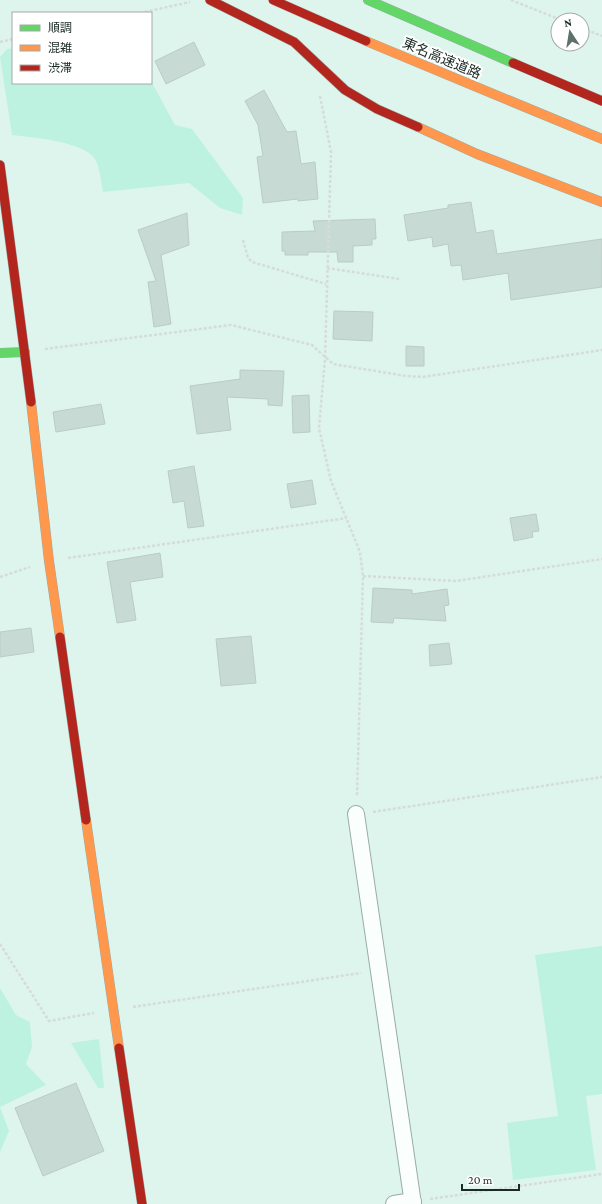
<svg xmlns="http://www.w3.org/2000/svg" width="602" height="1204" font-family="'Crimson Pro','Noto Sans JP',serif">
	<rect width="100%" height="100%" fill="#def5ed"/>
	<path fill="#bef2e0" d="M 13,48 L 13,83 L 151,83 L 151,81 L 175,125 L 192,129 L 243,198 L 242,215 L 220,208 L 189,183 L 103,192 C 101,182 100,168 95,159 C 85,142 31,137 12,135 L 0,57 L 7,49 Z
		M 602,946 L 602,1094 L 586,1096 L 596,1170 L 513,1180 L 507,1123 L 558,1116 L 535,955 Z
		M 0,988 L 16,1015 L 30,1022 L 32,1047 L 26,1064 L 46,1085 L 0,1107 L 9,1131 L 0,1152 Z
		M 99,1039 L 104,1088 L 98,1088 L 71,1043 Z"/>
	<path fill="#c8dad4" stroke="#baccc5" d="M 194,42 L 205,65 L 166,84 L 155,61 Z
		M 264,90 L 287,132 L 296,131 L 301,164 L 315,162 L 318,199 L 298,201 L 298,199 L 263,203 L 257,157 L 263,156 L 258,125 L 245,101 Z
		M 471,202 L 476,233 L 493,230 L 497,254 L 602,239 L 602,287 L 511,300 L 508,273 L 463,280 L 461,265 L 451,266 L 448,244 L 433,247 L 432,237 L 408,241 L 404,215 L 448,208 L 448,205 Z
		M 187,213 L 189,245 L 161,255 L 171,324 L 154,327 L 148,282 L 156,281 L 138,230 Z
		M 375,219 L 376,239 L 372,239 L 372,245 L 353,246 L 353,262 L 338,262 L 337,252 L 308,252 L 308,255 L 285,255 L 285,251 L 282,251 L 282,232 L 315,231 L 313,221 Z
		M 334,311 L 373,312 L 372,341 L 333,339 Z
		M 406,346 L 424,347 L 424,366 L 406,366 Z
		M 240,370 L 284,371 L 282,406 L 268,405 L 268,399 L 227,397 L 231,430 L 197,434 L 190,386 L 240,379 Z
		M 309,395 L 310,432 L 293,433 L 292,396 Z
		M 101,404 L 105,424 L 56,432 L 53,412 Z
		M 194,466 L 204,526 L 188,528 L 184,501 L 173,503 L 168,471 Z
		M 312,480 L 316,504 L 291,508 L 287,484 Z
		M 536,514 L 539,531 L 532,532 L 533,537 L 514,541 L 510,518 Z
		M 160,553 L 163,577 L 130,582 L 136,620 L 117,623 L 107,562 Z
		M 373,588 L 412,590 L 412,594 L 447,589 L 449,605 L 444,606 L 446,621 L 394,618 L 393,623 L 371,622 Z
		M 31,628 L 34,652 L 0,657 L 0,632 Z
		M 251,636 L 256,683 L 221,686 L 216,639 Z
		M 449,643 L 452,664 L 430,666 L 429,645 Z
		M 76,1083 L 104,1151 L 43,1176 L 15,1108 Z"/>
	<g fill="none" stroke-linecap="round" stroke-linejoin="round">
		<g stroke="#99aba5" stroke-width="18">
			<path id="street" d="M 356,814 L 413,1204
				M 394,1204 L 413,1201"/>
		</g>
		<g stroke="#99aba5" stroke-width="10">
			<path id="fast" d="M 368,0 L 513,63
				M 0,353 L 25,352"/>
		</g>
		<g stroke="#99aba5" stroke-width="10">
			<path id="slow" d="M 366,41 L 602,139
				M 418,127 L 477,154 L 602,202
				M 31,402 L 49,561 L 60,637
				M 86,820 L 119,1048"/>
		</g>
		<g stroke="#99aba5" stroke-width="10">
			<path id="jam" d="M 210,0 L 294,42 L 345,90 L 377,109 L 418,127
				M 513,63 L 602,101
				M 0,165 L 31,402
				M 60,637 L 86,820
				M 119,1048 L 142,1204"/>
		</g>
		<path stroke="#d5dcd9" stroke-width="2.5" stroke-dasharray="3 2" stroke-linecap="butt" d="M 511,0 L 561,20
			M 140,13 L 190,2
			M 582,28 L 602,36
			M 0,42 L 13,39
			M 320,96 L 331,152 L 325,359 L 319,428 L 331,481 L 360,552 L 363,576 L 357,796
			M 243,240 L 248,258 L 252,262 L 326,284
			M 327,268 L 399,279
			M 45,349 L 231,325 L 312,345 L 333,364 L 406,376 L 423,377 L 602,350
			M 68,558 L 347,518
			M 363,576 L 456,581 L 602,559
			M 0,577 L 30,567
			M 373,812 L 602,777
			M 0,944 L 49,1021 L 94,1013
			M 133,1007 L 361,973
			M 430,1199 L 602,1174"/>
		<use href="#street" stroke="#fafefc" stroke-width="16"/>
		<use href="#fast" stroke="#63d668" stroke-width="9"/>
		<use href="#slow" stroke="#ff974d" stroke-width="9"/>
		<use href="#jam" stroke="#b3261e" stroke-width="9"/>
		<g stroke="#c5d0cd" stroke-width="10" stroke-linecap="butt">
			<path id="jam-bridge" d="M 273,0 L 366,41"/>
		</g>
		<use href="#jam-bridge" stroke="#b3261e" stroke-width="9"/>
	</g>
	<g text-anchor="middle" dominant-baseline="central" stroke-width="4" stroke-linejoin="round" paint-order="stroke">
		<g font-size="14" fill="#1a2a25" stroke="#fff">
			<text transform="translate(442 58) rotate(23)">東名高速道路</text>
		</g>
	</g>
	<rect x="12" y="12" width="140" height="72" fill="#ffffff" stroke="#a3aaa8"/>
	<rect x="20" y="25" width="20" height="6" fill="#63d668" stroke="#a3aaa8"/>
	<text x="48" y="32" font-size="12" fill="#1a2a25">順調</text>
	<rect x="20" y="45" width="20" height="6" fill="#ff974d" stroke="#a3aaa8"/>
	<text x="48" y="52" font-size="12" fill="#1a2a25">混雑</text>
	<rect x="20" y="65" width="20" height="6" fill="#b3261e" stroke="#a3aaa8"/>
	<text x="48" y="72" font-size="12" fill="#1a2a25">渋滞</text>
	<g transform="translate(570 32) rotate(348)"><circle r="19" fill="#ffffff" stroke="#a3aaa8"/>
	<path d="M0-3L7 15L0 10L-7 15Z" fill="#5f716b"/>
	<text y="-6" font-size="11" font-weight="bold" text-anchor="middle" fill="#1a2a25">N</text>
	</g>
	<path d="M462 1184v6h57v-6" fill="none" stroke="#1a2a25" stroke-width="2"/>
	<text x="468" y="1184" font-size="12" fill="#1a2a25" stroke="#ffffff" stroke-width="3" paint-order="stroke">20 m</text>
</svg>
